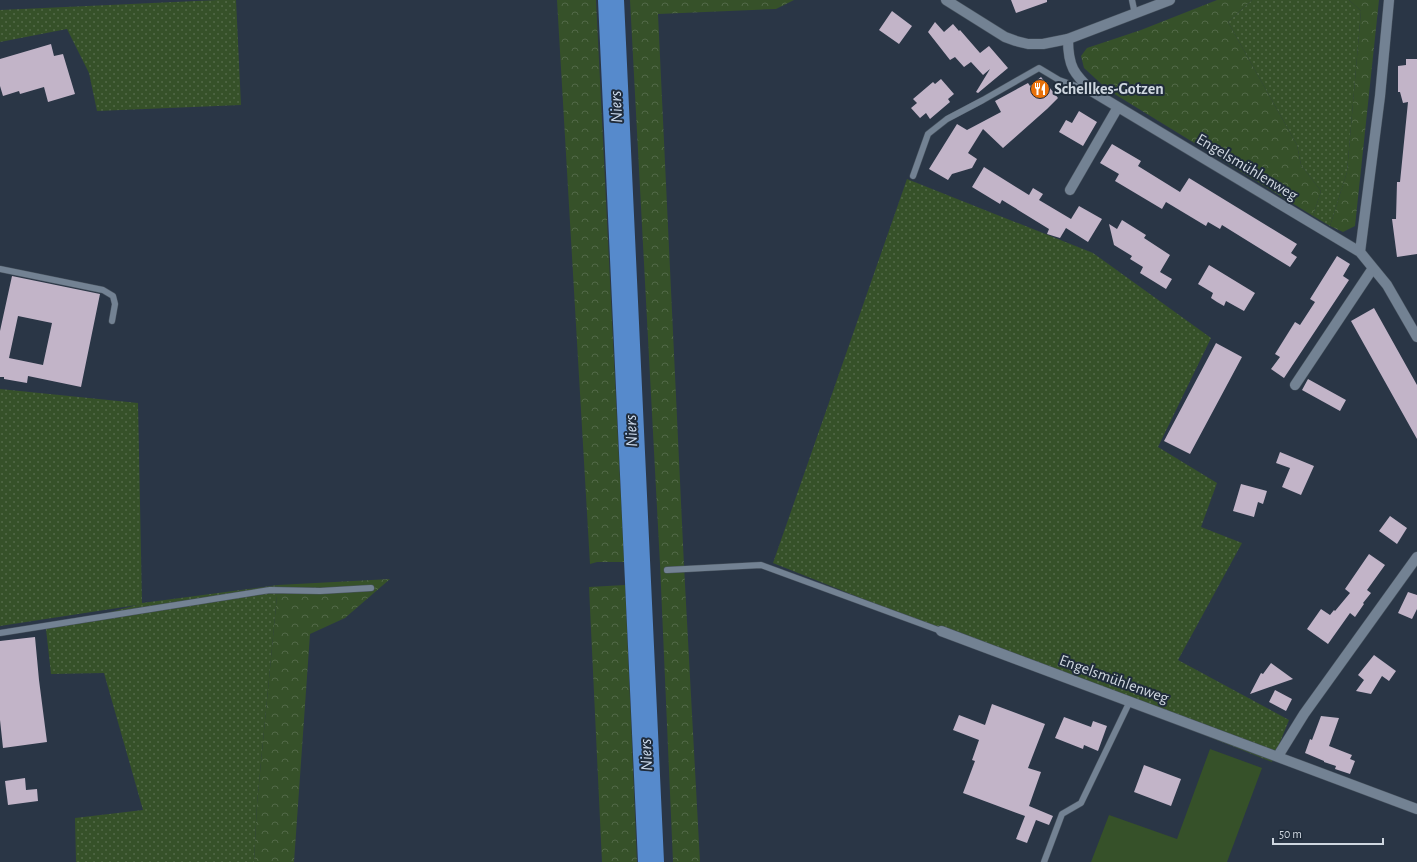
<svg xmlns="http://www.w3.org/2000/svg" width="1417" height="862" font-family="'Alegreya Sans',sans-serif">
	<defs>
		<pattern id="grass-dots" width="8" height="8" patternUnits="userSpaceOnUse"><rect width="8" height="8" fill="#365129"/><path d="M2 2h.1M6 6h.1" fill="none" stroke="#526948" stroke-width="1.8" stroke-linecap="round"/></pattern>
		<pattern id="forest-crowns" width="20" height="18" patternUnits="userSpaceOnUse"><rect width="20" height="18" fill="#365129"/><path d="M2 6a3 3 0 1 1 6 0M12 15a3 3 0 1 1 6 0" fill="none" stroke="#526948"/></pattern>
	</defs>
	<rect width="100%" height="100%" fill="#2a3646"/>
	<path fill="url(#grass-dots)" d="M 218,0 L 236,0 L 241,105 L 97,111 L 89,73 L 67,29 L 0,42 L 0,10 Z
		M 1252,0 L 1349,0 L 1361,11 L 1347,172 L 1330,226 L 1313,216 L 1321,191 L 1301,165 L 1297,145 L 1228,22 Z
		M 907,179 L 1093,253 L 1211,338 L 1158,447 L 1217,483 L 1201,527 L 1242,543 L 1178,660 L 1289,720 L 1272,762 L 773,563 Z
		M 0,389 L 138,403 L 142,603 L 278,585 L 257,804 L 254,862 L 76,862 L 75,818 L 143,810 L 104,673 L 51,674 L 46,629 L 137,605 L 0,626 Z"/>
	<path fill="url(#forest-crowns)" d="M 557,0 L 596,0 L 624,562 L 597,562 L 590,564 Z
		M 630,0 L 794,0 L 776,9 L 658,14 L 684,566 L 700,862 L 673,862 L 660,564 Z
		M 1217,0 L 1252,0 L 1228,22 L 1297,145 L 1301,165 L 1321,191 L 1313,216 L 1108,90 L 1084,68 L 1081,56 L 1087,48 L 1141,30 Z
		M 1349,0 L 1379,0 L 1355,226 L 1343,232 L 1330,226 L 1347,172 L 1361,11 Z
		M 390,579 L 345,618 L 310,634 L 294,862 L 254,862 L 257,804 L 278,585 Z
		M 625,585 L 637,862 L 602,862 L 589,587 Z"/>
	<path fill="#365129" d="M 1210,749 L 1262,768 L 1227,862 L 1091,862 L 1109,815 L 1177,839 Z"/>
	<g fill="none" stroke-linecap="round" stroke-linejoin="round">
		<path stroke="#568acc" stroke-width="26" d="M 611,0 L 651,862"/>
	</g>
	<path fill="#c2b4c8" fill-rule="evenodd" d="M 1011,0 L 1047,0 L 1047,2 L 1016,13 Z
		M 892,11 L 912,26 L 899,44 L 879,30 Z
		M 935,22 L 944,32 L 953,24 L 959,31 L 960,30 L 980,53 L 989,46 L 1008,68 L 978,93 L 976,92 L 990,69 L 983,75 L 971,62 L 964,67 L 955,57 L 950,60 L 928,32 Z
		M 51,44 L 54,56 L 63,54 L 75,94 L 48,102 L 44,87 L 20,94 L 19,91 L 3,96 L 0,86 L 0,59 Z
		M 1406,59 L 1417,59 L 1417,254 L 1397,257 L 1392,219 L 1396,219 L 1397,182 L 1400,182 L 1408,102 L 1403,103 L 1400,92 L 1398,92 L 1398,66 L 1406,65 Z
		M 1041,77 L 1058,98 L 1047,109 L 1003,148 L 983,129 L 968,153 L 977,159 L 972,168 L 952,174 L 948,180 L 929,169 L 957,124 L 967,130 L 1001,112 L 995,101 L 1028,83 L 1030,86 Z
		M 941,79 L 954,94 L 948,99 L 950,102 L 930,119 L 926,113 L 920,118 L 911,108 L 917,103 L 913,99 L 933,82 L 935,84 Z
		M 1079,111 L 1097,122 L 1083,146 L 1059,132 L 1066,120 L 1072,123 Z
		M 1112,144 L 1141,161 L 1138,166 L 1180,192 L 1189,178 L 1297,244 L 1291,253 L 1297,257 L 1290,267 L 1222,225 L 1220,229 L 1208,222 L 1206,226 L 1166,202 L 1162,209 L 1115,181 L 1119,174 L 1100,163 Z
		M 984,167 L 1029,195 L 1033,188 L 1043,194 L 1039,200 L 1071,219 L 1079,206 L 1102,219 L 1088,242 L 1066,228 L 1060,238 L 1047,234 L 1049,229 L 1002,200 L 1000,204 L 972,187 Z
		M 1122,220 L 1146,235 L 1144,238 L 1170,255 L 1160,272 L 1172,279 L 1166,289 L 1140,273 L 1143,267 L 1130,259 L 1132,256 L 1114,245 L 1109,224 L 1117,229 Z
		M 1337,256 L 1350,264 L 1343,276 L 1349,280 L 1284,378 L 1271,369 L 1280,357 L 1275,354 L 1295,322 L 1300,325 L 1315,302 L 1310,299 Z
		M 1209,265 L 1255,293 L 1244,311 L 1226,301 L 1224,306 L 1217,302 L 1211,298 L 1213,293 L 1198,284 Z
		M 12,276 L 100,294 L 81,387 L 28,376 L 27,383 L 4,379 L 4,377 L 0,377 L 0,331 ZM 18,316 L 52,323 L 43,365 L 9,358 Z
		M 1374,308 L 1417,385 L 1417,439 L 1351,321 Z
		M 1216,343 L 1242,357 L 1190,454 L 1164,441 Z
		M 1308,379 L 1346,400 L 1340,411 L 1302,390 Z
		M 1280,452 L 1314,466 L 1301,495 L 1282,487 L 1290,468 L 1276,463 Z
		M 1241,484 L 1267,491 L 1263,504 L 1258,502 L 1254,517 L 1233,511 Z
		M 1390,516 L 1407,528 L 1397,544 L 1379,531 Z
		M 1369,554 L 1385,565 L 1367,590 L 1371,593 L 1363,603 L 1364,604 L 1355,617 L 1350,613 L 1328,644 L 1307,629 L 1321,609 L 1330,615 L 1334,610 L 1335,611 L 1350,593 L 1345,589 Z
		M 1408,592 L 1417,595 L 1417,609 L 1412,619 L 1398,613 Z
		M 35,637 L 39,680 L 47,742 L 3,748 L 0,720 L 0,641 Z
		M 1374,655 L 1396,671 L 1389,681 L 1382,676 L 1371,694 L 1356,691 L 1364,680 L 1358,675 Z
		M 1271,663 L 1293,679 L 1250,694 L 1261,673 L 1263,674 Z
		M 1275,690 L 1292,699 L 1286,711 L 1269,702 Z
		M 992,704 L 1045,724 L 1028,768 L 1041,772 L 1029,806 L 1053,816 L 1049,825 L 1036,820 L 1027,843 L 1016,839 L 1025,816 L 963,793 L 975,761 L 972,760 L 979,740 L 953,730 L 959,715 L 985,725 Z
		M 1321,716 L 1339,718 L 1329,746 L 1352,755 L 1350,759 L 1355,761 L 1350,774 L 1335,769 L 1336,766 L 1324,762 L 1324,761 L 1305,753 L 1310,739 L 1312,740 Z
		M 1064,717 L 1091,727 L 1093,721 L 1107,726 L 1098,751 L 1084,745 L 1083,749 L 1055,738 Z
		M 1144,765 L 1181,779 L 1171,806 L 1134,792 Z
		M 25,778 L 26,790 L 37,789 L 38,801 L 8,805 L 5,781 Z"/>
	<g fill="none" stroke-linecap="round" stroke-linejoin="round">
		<g stroke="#47525e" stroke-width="7">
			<path id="lane" d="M 1132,0 L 1135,14
				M 913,176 L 928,134 L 947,119 L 983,100 L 1039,68 L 1059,80 L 1090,91
				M 0,269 L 103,290 L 113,296 L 115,304 L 112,321
				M 667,570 L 761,565 L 941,631
				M 0,633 L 270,590 L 320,591 L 371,588
				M 1044,862 L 1062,814 L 1081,803 L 1130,701"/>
		</g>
		<g stroke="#47525e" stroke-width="11">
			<path id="street" d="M 1068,39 C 1068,67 1074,74 1093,92 L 1360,252 L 1387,285 L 1417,337
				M 1070,190 L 1118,107
				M 1360,252 L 1380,96 L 1389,0
				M 1295,385 L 1373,268
				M 941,631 L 1417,809
				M 1278,756 L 1304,714 L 1417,557"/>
		</g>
		<g stroke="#47525e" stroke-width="11">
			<path id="secondary" d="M 946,0 L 1005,37 L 1016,41 L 1028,44 L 1043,44 L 1068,39 L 1170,0"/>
		</g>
		<use href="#lane" stroke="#738293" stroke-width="6"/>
		<use href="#street" stroke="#738293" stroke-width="10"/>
		<use href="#secondary" stroke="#738293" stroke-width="10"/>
	</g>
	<defs>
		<g id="restaurant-disc" transform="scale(1)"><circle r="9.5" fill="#e8710a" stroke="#202c3b"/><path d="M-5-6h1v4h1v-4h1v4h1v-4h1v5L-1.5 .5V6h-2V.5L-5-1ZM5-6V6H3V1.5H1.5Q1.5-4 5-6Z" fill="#fff"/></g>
	</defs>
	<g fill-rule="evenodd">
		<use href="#restaurant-disc" x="1040" y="89"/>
	</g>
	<g text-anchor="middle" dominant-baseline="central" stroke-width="4" stroke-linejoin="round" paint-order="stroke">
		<g font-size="16" font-weight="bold" fill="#cfd7e0" stroke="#202c3b" text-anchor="start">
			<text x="1054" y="89">Schellkes-Gotzen</text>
		</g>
		<g font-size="16" fill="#cfd7e0" stroke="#202c3b">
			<text transform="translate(1247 167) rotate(31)">Engelsmühlenweg</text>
			<text transform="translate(1114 679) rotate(20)">Engelsmühlenweg</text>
		</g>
		<g font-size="17" font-style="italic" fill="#cddbed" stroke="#202c3b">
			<text transform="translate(616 107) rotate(-93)">Niers</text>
			<text transform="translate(631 431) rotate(-93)">Niers</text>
			<text transform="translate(646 755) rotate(-93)">Niers</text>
		</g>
	</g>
	<path d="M1273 838v6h110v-6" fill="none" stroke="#cfd7e0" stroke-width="2"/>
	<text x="1279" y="838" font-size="12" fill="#cfd7e0" stroke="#202c3b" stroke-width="3" paint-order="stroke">50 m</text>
</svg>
